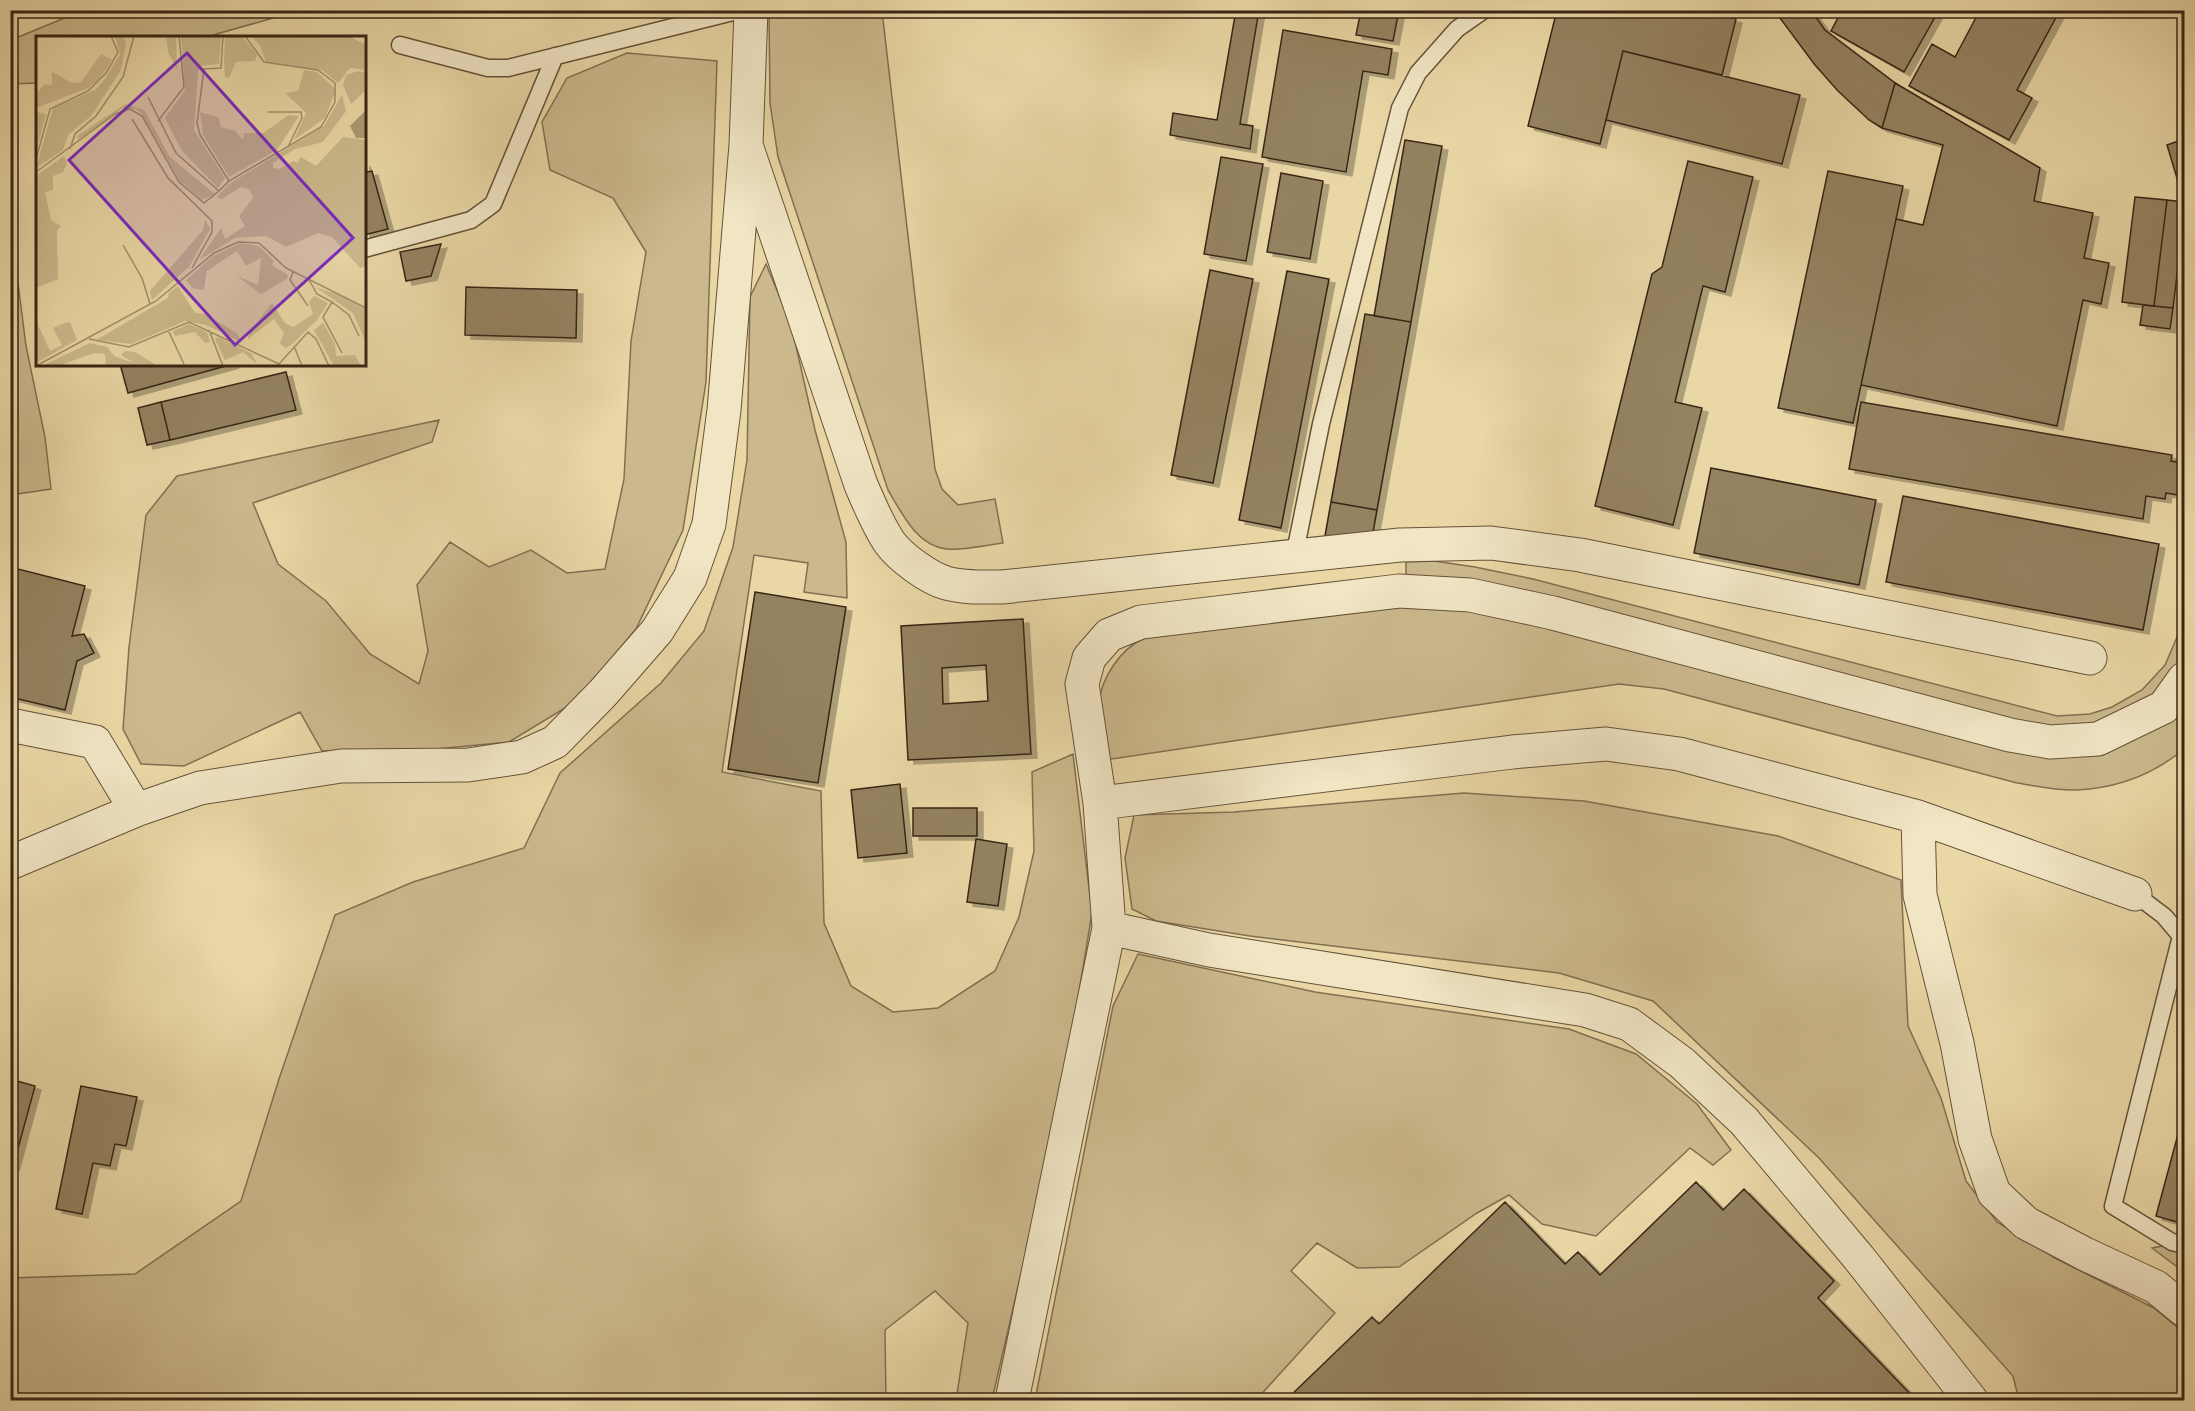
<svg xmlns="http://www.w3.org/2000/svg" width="2195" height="1411" font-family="'Libre Caslon Text',serif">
	<defs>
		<filter id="shadow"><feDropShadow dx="6" dy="4" stdDeviation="0" flood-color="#0004"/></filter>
	</defs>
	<rect width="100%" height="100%" fill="#e9d7a5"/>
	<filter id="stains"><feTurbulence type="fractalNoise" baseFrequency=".00333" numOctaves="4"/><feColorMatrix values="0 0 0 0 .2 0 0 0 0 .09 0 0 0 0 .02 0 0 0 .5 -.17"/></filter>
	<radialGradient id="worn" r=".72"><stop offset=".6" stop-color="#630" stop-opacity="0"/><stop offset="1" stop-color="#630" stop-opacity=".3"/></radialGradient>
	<path fill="#cbb98d" stroke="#826f51" stroke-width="1.5" d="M 84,10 L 298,10 L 298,11 L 206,37 L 38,38 L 37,83 L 11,84 L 11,40 Z
		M 769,11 L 882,11 L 935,469 L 942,489 L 958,505 L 995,499 L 1003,543 C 988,545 960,551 946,549 C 916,545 902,513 888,490 L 778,157 L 770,103 Z
		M 627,53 L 717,61 L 706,382 L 683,530 L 636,629 L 575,702 L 509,742 L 415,751 L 322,751 L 300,712 L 184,766 L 141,764 L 123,729 L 129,647 L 146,515 L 177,476 L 439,420 L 432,442 L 253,503 L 278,564 L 326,601 L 370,654 L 419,684 L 428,651 L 417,585 L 450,542 L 489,567 L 531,550 L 567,573 L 605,569 L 624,479 L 631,341 L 646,252 L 613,198 L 550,170 L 542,122 L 567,78 Z
		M 11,228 L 26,346 L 45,437 L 51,489 L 11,495 Z
		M 766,264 L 791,324 L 815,430 L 846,542 L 847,598 L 804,592 L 808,563 L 754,555 L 722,772 L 821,791 L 824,923 L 851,986 L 893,1012 L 938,1008 L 995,971 L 1019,917 L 1034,851 L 1032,772 L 1073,754 L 1092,913 L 1062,1095 L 992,1400 L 956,1400 L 968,1323 L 935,1291 L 885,1330 L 886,1400 L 11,1400 L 10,1278 L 135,1274 L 241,1201 L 279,1079 L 335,915 L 413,882 L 524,848 L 560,773 L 661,683 L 704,631 L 733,547 L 747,460 L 750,297 Z
		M 1434,561 L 1475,567 L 1533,579 L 2057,716 L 2090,714 L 2112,707 L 2142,690 L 2165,665 L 2184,621 L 2184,665 L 2156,698 L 2104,726 L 2059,730 L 1406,581 L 1406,562 Z
		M 1400,604 L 1475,607 L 2012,744 L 2184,703 L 2184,749 C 2154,774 2117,788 2077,790 C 2058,791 2036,786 2017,783 L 1664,689 L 1619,684 L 1105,760 C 1103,742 1097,721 1099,703 C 1101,679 1120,649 1143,639 C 1148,637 1155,635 1161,633 Z
		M 1464,793 L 1584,801 L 1778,836 L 1901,880 L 1908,1026 L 1941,1098 L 1966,1181 L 1997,1222 L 2055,1258 L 2154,1308 L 2184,1333 L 2184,1400 L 2019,1400 L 2013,1376 L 1819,1158 L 1653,1001 L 1559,973 L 1250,936 L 1156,921 L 1132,909 L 1125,858 L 1134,815 L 1234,812 Z
		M 1138,954 L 1315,992 L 1569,1029 L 1636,1054 L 1697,1104 L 1731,1150 L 1713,1165 L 1690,1148 L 1596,1236 L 1542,1224 L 1509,1195 L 1477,1213 L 1399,1267 L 1357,1268 L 1317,1243 L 1291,1271 L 1335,1313 L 1256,1400 L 1035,1400 L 1113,1006 Z
		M 2167,1245 L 2184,1250 L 2184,1272 L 2152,1248 Z"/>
	<path fill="#948260" stroke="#382515" stroke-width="1.5" fill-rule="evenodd" filter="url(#shadow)" d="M 1236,10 L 1259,10 L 1240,124 L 1253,126 L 1250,149 L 1170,135 L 1173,113 L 1217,120 Z
		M 1361,10 L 1399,10 L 1393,41 L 1356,35 Z
		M 1557,10 L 1701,10 L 1736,19 L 1722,75 L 1623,51 L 1600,144 L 1528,126 Z
		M 1774,10 L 1811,10 L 1825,30 L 1895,83 L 1882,128 L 1869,120 L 1838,91 L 1815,65 Z
		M 1842,10 L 1939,10 L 1904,72 L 1831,31 Z
		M 1980,10 L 2060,10 L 2017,90 L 2032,98 L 2009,140 L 1909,86 L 1932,44 L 1955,57 Z
		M 1283,30 L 1392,49 L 1388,75 L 1363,71 L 1346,172 L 1262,157 Z
		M 1623,51 L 1800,95 L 1782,164 L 1606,120 Z
		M 1895,83 L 2040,168 L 2034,201 L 2093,213 L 2084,258 L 2109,263 L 2101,304 L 2083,300 L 2057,426 L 1861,385 L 1896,219 L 1923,225 L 1943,145 L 1882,128 Z
		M 2184,139 L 2184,184 L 2179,185 L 2167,145 Z
		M 1405,140 L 1442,146 L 1411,322 L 1374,316 Z
		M 1221,157 L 1263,164 L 1246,261 L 1204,254 Z
		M 1688,161 L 1753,177 L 1725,292 L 1703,286 L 1675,402 L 1702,408 L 1673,525 L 1595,506 L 1652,274 L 1662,267 Z
		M 364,162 L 367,172 L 372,171 L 388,229 L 364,235 Z
		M 1828,171 L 1903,186 L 1853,423 L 1778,408 Z
		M 1281,173 L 1323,181 L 1310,259 L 1267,252 Z
		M 2135,197 L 2167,200 L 2154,306 L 2122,302 Z
		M 2167,200 L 2184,202 L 2184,217 L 2173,308 L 2154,306 Z
		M 441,244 L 431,276 L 406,281 L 400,252 Z
		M 1210,270 L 1253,279 L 1213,483 L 1171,475 Z
		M 1287,271 L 1329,279 L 1281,528 L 1239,520 Z
		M 466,287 L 577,290 L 576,338 L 465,335 Z
		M 2143,305 L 2173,308 L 2170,329 L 2140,325 Z
		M 1365,314 L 1411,322 L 1377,510 L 1331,502 Z
		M 120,364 L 233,364 L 128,393 Z
		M 286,372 L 296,410 L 170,440 L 161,402 Z
		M 161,402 L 170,440 L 147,445 L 138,408 Z
		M 1861,402 L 2172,455 L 2171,461 L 2184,463 L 2184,496 L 2166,493 L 2165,499 L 2146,496 L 2143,519 L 1849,469 Z
		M 1711,468 L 1876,500 L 1859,585 L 1694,553 Z
		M 1903,496 L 2159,544 L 2143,630 L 1886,582 Z
		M 1331,502 L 1377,510 L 1371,544 L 1325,536 Z
		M 10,567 L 85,586 L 72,636 L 84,634 L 94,653 L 77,661 L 65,710 L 10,697 Z
		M 755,592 L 846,607 L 818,783 L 728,769 Z
		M 1023,619 L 1031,754 L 908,760 L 901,626 ZM 986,665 L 988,701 L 943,704 L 942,668 Z
		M 900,784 L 907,853 L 858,858 L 851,790 Z
		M 913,808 L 977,808 L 977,836 L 913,836 Z
		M 976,839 L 1007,844 L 998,906 L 967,902 Z
		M 10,1079 L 35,1086 L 13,1167 L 10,1166 Z
		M 81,1086 L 137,1097 L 126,1146 L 115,1144 L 110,1166 L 93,1163 L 82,1214 L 56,1209 Z
		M 2184,1112 L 2184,1224 L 2156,1216 Z
		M 1696,1182 L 1723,1210 L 1744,1189 L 1834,1281 L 1818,1298 L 1916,1400 L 1286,1400 L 1372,1317 L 1379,1324 L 1505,1202 L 1565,1264 L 1578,1252 L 1600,1275 Z"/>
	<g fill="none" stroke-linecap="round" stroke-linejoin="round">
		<g stroke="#645239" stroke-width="19">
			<path id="service" d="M 400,45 L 488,68 L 508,68 L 741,10
				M 364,249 L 471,220 L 493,204 L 555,56
				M 1294,557 L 1321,424 L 1400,108 L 1418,73 L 1457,29 L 1484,10
				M 2135,894 L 2164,916 L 2181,936 L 2113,1206 L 2172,1242 L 2184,1245"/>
		</g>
		<g stroke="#645239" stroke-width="35">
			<path id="minor" d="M 746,145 L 861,485 C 870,505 878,526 890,543 C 901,558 929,578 946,583 C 964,588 983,587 1002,587 L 1400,545 L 1491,543 L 1580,555 L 2090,658
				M 10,725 L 95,742 L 136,810
				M 1100,803 L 1082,684 L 1089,658 L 1109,635 L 1141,622 L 1399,591 L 1470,595 L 1553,613 L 2010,735 L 2050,742 L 2098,739 L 2164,707 L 2184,679
				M 1918,817 L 1920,895 L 1957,1043 L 1975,1139 L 1994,1193 L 2026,1223 L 2085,1254 L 2156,1287 L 2184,1310
				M 10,863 L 136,810 L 200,788 L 341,766 L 468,765 L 522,757 L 555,742 L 603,693 L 657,631 L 690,578 L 709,524 L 724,410 L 746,145 L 751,10
				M 1109,928 L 1209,950 L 1585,1010 L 1629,1024 L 1682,1063 L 1744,1121 L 1859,1258 L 1971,1400
				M 1012,1400 L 1109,928 L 1100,803 L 1512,752 L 1606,744 L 1679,754 L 1918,817 L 2135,894"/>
		</g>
		<use href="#service" stroke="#f1e5c4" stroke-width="16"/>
		<use href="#minor" stroke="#f1e5c4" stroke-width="33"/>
	</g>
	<g transform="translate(36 36)">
		<rect width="330" height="330" fill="#e9d7a5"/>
		<path d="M 79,0 L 86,0 L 90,8 L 85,34 L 55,80 L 33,98 L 27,114 L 0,132 L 17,72 L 59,54 L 69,43 L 84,18 ZM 130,0 L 140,0 L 141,33 L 132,16 ZM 145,0 L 185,0 L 183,28 L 166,30 L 162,35 L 158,94 L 189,142 L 182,152 L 146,115 L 129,82 L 149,54 ZM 189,0 L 206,0 L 221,19 L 219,25 L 200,26 L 193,42 L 189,41 L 188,25 ZM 214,0 L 313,0 L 330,9 L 330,34 L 314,32 L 302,47 L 286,34 L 230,26 L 224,9 ZM 65,18 L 76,24 L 63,43 L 52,52 L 0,72 L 0,58 L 9,48 L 16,49 L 16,36 L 36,47 L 45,46 ZM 268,34 L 281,36 L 300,54 L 289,82 L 258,104 L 270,77 L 249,57 L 262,55 ZM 322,35 L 330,37 L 330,54 L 315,68 L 307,49 L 310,39 ZM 306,59 L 310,75 L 287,106 L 259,113 L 237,127 L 237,132 L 244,133 L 257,125 L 261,127 L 265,121 L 280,130 L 307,101 L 330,104 L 330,230 L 324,232 L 296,201 L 282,197 L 250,211 L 230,200 L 199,202 L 163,224 L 185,192 L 189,203 L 209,190 L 203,180 L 217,162 L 213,153 L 205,151 L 186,163 L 181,161 L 193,148 L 288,90 ZM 89,68 L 108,74 L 134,121 L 179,158 L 166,164 L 144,145 L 105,77 L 99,73 L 86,73 L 43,103 L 41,100 ZM 0,76 L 10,78 L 0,116 ZM 164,76 L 182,81 L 185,91 L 199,95 L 207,104 L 208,97 L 227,97 L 253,79 L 263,80 L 241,114 L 193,141 L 167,99 ZM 28,120 L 31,128 L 27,136 L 17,140 L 17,154 L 9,156 L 15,184 L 25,190 L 21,195 L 22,243 L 0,252 L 0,140 ZM 169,183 L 174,193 L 153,231 L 116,264 L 114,255 L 167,194 ZM 204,207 L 223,210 L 238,225 L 236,229 L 252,239 L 251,243 L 225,258 L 201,240 L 222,249 L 225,222 L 210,230 L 201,215 L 171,235 L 168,254 L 156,252 L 150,244 L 177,220 ZM 142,250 L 159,277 L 169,278 L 202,298 L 205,306 L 170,289 L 149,285 L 95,308 L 60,304 L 132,262 L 133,257 ZM 279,251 L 309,261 L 330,274 L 330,306 L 317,277 ZM 278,260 L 292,267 L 281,284 L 255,309 L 249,312 L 244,307 L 248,297 L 238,283 L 212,303 L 213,297 L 236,267 L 249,287 L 257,291 L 277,278 L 273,266 ZM 0,284 L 14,315 L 26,309 L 17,292 L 26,288 L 34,286 L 41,304 L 0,327 ZM 287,287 L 299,308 L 300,320 L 319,319 L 325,330 L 298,330 L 278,294 ZM 153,288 L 171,296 L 174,306 L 169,307 L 159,296 L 139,300 L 137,295 ZM 182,301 L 216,318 L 221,328 L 207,316 L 189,324 L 179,303 ZM 54,307 L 71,311 L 78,320 L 98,327 L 85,319 L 89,315 L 99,316 L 122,330 L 70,330 L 69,318 L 58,317 L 22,330 L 6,330 Z" fill="#cbb98d"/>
		<path d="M 330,74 L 330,102 L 320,102 L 314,90 Z" fill="#ad9a74"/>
		<path fill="none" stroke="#a2906b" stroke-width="1.5" d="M 187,0 L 185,32 L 168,33 L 161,87 L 164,99 L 193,145M 112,61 L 140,117 L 183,155 L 193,145 L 285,91 L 299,66 L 299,47 L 282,34 L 228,26 L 209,0M 232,76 L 265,76 L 266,82 L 252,111M 96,83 L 132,142 L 176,185 L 176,196 L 156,232M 122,85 L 148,51 L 143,0M 34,113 L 39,98 L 60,80 L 87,41 L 98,0M 0,123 L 14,73 L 52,55 L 70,37 L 82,16 L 75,0M 0,136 L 79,78 L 94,73 L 106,80 L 143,146 L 168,167 L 183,155M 87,209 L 106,242 L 114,268M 257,236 L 254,244 L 272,270M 273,244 L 281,258 L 296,266 L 287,281 L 306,317M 296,266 L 313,279 L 323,300M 132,294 L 148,328M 173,294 L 187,330M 53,303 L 93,311 L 153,286 L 243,328 L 272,296 L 280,303 L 293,330M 258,310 L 266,330M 0,330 L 120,265 L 178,217 L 202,206 L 223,207 L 250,232 L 330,272"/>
		<path fill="#7b2cbf" fill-opacity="0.15" stroke="#7b2cbf" stroke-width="3" d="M 151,17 L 317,202 L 199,309 L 33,124 Z"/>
		<rect width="330" height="330" fill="none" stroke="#382515" stroke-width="3"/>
	</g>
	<rect width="2195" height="1411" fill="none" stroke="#e9d7a5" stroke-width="36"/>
	<rect x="12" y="12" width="2171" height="1387" fill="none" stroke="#382515" stroke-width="3"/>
	<rect x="18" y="18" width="2159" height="1375" fill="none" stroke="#382515" stroke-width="1.5"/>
	<rect width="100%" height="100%" filter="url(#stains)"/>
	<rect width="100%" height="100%" fill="url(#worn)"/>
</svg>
